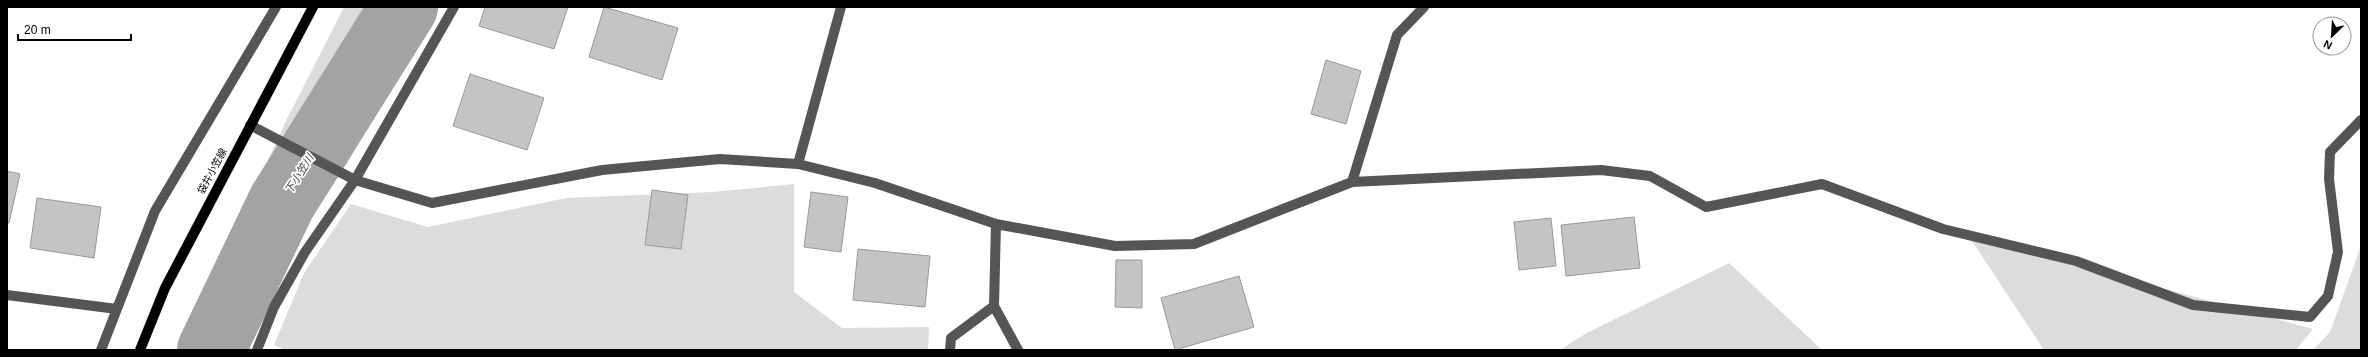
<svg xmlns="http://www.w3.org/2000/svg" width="2368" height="357" font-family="Helvetica,'Noto Sans JP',sans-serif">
	<rect width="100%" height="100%" fill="#fff"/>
	<path fill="#dcdcdc" d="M 344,7 L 429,7 L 350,159 L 277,270 L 249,350 L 180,350 L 286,121 Z
		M 794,184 L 794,292 L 842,328 L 929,327 L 928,350 L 286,350 L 274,345 L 304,273 L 351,204 L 428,227 L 566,198 L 712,192 Z
		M 1968,235 L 2313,329 L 2296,350 L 2044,350 Z
		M 2361,246 L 2361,350 L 2313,350 L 2330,332 Z
		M 1729,263 L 1822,350 L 1560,350 L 1585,334 Z"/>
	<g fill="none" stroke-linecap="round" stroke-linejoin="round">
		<path stroke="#a3a3a3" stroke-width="68" d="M 211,350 L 282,202 L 404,7"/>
	</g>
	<path fill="#c4c4c4" stroke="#999" d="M 485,7 L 568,7 L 554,49 L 479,26 Z
		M 604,7 L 678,28 L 662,80 L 589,57 Z
		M 1326,60 L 1361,71 L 1346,124 L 1311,114 Z
		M 470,74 L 544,98 L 527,150 L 453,126 Z
		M 7,171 L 20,174 L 9,223 L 7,223 Z
		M 652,190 L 688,195 L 681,249 L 645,245 Z
		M 811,192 L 848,197 L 841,252 L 804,247 Z
		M 37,198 L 101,207 L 94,258 L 30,248 Z
		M 1634,217 L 1640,268 L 1566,276 L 1561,225 Z
		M 1551,218 L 1556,266 L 1519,270 L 1514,222 Z
		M 858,249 L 930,256 L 925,307 L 853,300 Z
		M 1116,260 L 1142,260 L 1142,308 L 1115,307 Z
		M 1239,276 L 1254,327 L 1175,350 L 1161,298 Z"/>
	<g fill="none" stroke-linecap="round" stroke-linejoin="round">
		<g stroke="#dbdbdb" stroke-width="11">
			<path id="major" d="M 140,350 L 165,288 L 313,7"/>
		</g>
		<path stroke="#555" stroke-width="10" d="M 250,125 L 355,180 L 432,203 L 602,170 L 720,159 L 798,164 L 875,183 L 996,224 L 1115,246 L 1194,244 L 1352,182 L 1601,170 L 1650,176 L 1706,207 L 1822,184 L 1943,229 L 2076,261 L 2193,305 L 2310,317 L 2328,296 L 2338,252 L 2329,179 L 2330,152 L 2361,120
			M 798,164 L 841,7
			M 1352,182 L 1397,35 L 1424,7
			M 996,224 L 994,306 L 1018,350
			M 7,295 L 117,309
			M 101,350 L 155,211 L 276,7
			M 257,350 L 274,307 L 305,252 L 355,180 L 454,7
			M 950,350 L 951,338 L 994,306"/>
		<use href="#major" stroke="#000" stroke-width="10"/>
	</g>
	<g text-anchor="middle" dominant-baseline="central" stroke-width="3.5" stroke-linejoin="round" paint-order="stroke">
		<g font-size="10" fill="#000" stroke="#fff">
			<text transform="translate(212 171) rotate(-62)">袋井小笠線</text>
		</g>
		<g font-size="11" font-style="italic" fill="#444" stroke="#fff">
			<text transform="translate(299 174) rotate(-58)">下小笠川</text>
		</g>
	</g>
	<rect width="2368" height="357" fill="none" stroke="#000000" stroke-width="16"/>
	<g transform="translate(2332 36) rotate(205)"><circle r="19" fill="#ffffff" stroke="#999999"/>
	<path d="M0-3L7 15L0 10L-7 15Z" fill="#000000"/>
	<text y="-6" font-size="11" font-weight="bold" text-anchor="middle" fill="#000000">N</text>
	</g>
	<path d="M18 34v6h113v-6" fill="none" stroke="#000000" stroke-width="2"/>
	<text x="24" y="34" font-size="12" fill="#000000" stroke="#ffffff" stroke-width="3" paint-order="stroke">20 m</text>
</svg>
